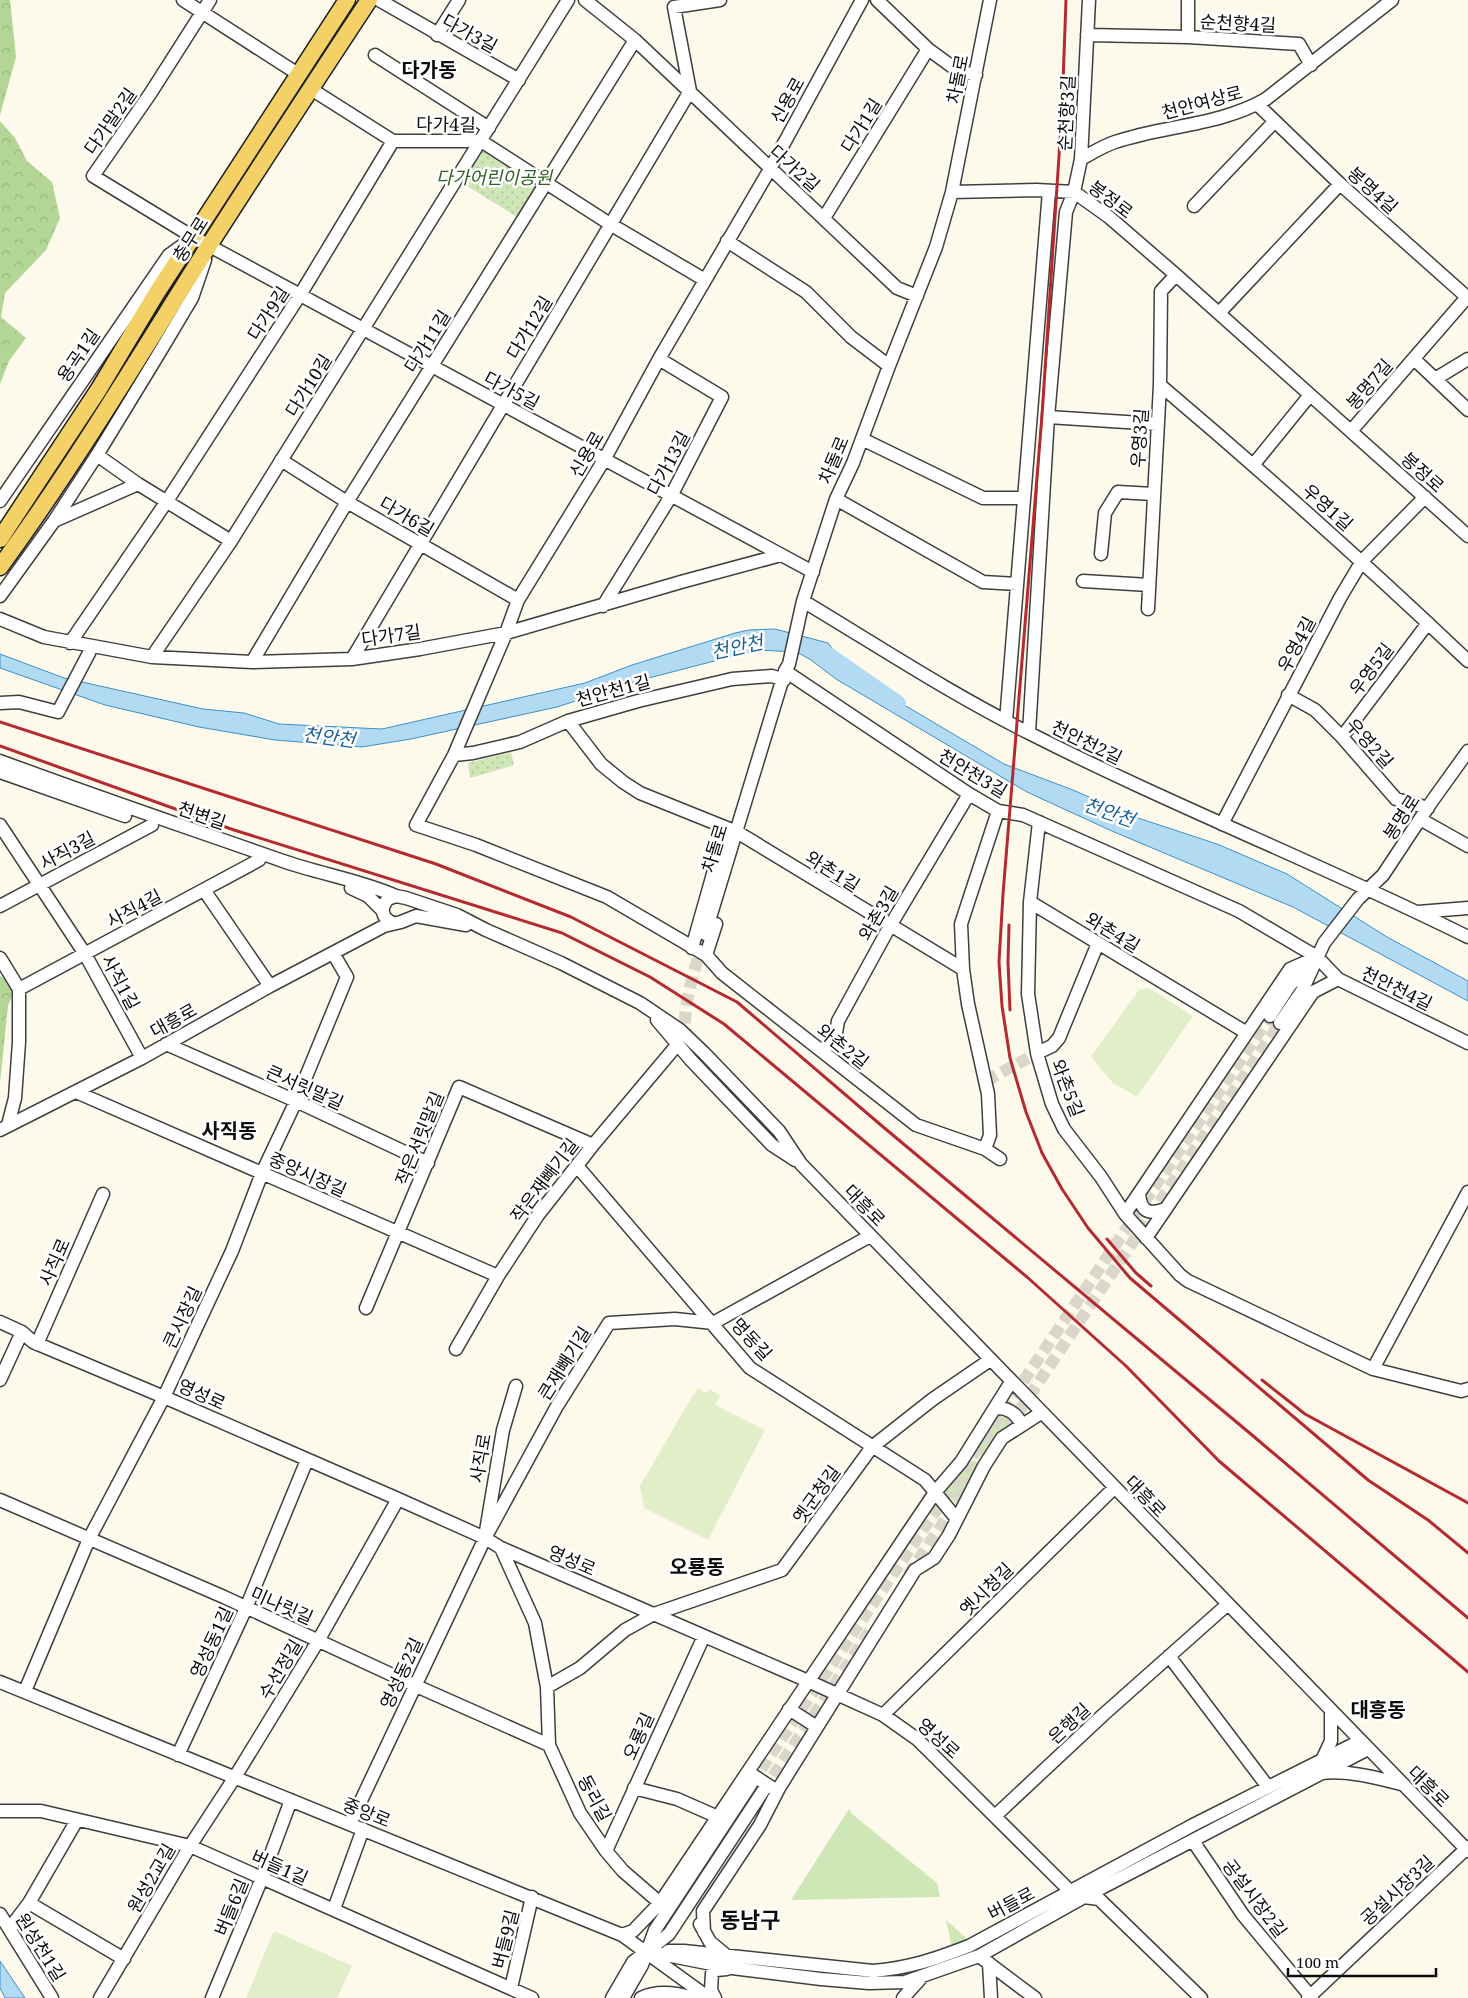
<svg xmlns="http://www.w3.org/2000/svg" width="1468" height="1998" font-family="'Noto Serif','Noto Sans KR',serif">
	<defs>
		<pattern id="forest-crowns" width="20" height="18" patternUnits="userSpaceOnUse" patternTransform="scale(1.25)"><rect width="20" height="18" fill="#b3d697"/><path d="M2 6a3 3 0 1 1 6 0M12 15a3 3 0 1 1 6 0" fill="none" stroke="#99b681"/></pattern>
		<pattern id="park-dots" width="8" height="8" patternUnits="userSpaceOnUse" patternTransform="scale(1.25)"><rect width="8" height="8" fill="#cfe6b7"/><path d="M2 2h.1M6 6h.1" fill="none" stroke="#b1c49c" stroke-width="1.8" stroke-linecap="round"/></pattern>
	</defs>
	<rect width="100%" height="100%" fill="#fefaeb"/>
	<path fill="#cfe6b7" d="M 998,1411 L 1017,1419 L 983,1457 L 971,1449 Z
		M 973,1460 L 981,1465 L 958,1506 L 944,1490 L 964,1461 L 970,1465 Z
		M 849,1809 L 852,1814 L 937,1883 L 940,1897 L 791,1900 Z
		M 946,1920 L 973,1944 L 953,1952 Z"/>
	<path fill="url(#forest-crowns)" d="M 0,0 L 10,0 L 16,57 L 0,115 Z
		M 0,121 L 15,138 L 27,161 L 52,182 L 60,218 L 46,250 L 5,293 L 1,317 L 26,338 L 9,361 L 0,384 Z
		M 0,976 L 13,982 L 14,991 L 8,1006 L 0,1082 Z"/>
	<path fill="url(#park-dots)" d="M 487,147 L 537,180 L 539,187 L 520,219 L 459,181 L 478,149 Z
		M 511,752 L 514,765 L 470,778 L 468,763 Z"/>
	<path fill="#e1eec8" d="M 1149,988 L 1193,1016 L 1137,1097 L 1113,1083 L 1091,1057 L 1139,990 Z
		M 698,1388 L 706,1393 L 710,1389 L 720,1396 L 715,1405 L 765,1430 L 708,1540 L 644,1508 L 640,1486 L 693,1395 Z
		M 274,1931 L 352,1966 L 337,1998 L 246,1998 Z"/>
	<path fill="#b2dbf3" stroke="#3c8fc7" d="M 775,629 L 828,643 L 850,673 L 1004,764 L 1073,790 L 1135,817 L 1217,844 L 1287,874 L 1387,937 L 1468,981 L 1468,1001 L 1293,907 L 1114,832 L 1027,792 L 836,679 L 811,660 L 797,652 L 757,650 L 637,681 L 557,707 L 411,739 L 362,747 L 275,740 L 199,727 L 105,705 L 0,668 L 0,654 L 64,678 L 203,709 L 244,713 L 279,724 L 382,729 L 585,683 L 632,665 L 735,633 L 749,630 Z
		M 0,1961 L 25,1998 L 5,1998 L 0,1988 Z"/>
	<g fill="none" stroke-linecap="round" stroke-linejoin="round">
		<path stroke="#b2dbf3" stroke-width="18" d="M 828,656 L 897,704"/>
		<path stroke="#dad6ca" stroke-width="12" stroke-dasharray="12 6" stroke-linecap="butt" d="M 697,1057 C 693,1049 687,1041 686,1032 C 681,1006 698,960 705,934
			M 986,1081 L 1037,1053
			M 999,1441 L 1280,1023
			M 908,1575 L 972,1480
			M 751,1784 L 1270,1016
			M 763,1791 L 870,1631"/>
		<g stroke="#3f3f3f" stroke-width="15">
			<path id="minor" d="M 183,0 L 298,74
				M 210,0 L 150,94 L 93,176 L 193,237 L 813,572
				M 379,0 L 519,80
				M 585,0 L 635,40 L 897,288 L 917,296
				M 862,0 L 770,169 L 659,359 L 604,460 L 518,600 L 506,633 L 454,755 L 416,825 L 476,845 L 607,897 L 706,955 L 722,973 L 916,1125 L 985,1149 L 1000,1159
				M 877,0 L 928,49 L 958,71 L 976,75
				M 1188,0 L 1188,37 L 1299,44 L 1311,65
				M 437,35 L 459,0
				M 1087,35 L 1188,37
				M 375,55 L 489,128
				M 311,89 L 393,141 L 481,141 L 610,224 L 705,280
				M 1257,104 L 1340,184 L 1468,298
				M 1081,159 C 1092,153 1103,146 1115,142 C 1165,125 1219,126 1266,99 L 1392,0
				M 952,192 L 1036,190 L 1074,192 L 1109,217 L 1176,275 L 1468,536
				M 1194,206 L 1275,121
				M 824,218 L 928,49
				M 727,241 L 806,292 L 851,337 L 889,366
				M 1219,313 L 1340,184
				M 1414,359 L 1468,410
				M 1435,379 L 1468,359
				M 1160,385 C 1265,474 1368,566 1468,661
				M 1048,417 L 1157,424
				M 1351,431 L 1468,296
				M 862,439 L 983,498 L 1024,498
				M 97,455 L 138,484 L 231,541
				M 281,460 L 347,502 L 518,600
				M 1254,464 L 1310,395
				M 836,499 L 983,582 L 1017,584
				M 0,501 L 169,255 L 187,242
				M 54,521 L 138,484
				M 1101,554 L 1105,513 L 1118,492 L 1153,494
				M 1083,581 L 1149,585
				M 0,596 L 54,521 L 97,455 L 158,355 L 192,298 L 205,260
				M 803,601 C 878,646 951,694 1029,733 C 1173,806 1323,865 1468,937
				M 603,606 L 671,496 L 722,397 L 659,359
				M 1148,609 L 1160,385 L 1161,291 L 1176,275
				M 0,619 L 44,637 L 152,657 L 252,662 L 352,659 L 420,649 L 506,633 L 681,582 L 781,555
				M 70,643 L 167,501 L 300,295 L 393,141
				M 152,657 L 231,541 L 568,0
				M 352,659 L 690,91 L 674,7 L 720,0
				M 252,662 L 347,502 L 635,40
				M 785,671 L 969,794 L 998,811 L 1023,815 L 1239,911 L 1317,957 L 1338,979 L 1468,1043
				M 1288,695 L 1315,710 L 1342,737 L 1396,799 L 1428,808
				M 0,703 L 19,702 L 58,712 L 89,653 L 91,646
				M 568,721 L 601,764 L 623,782 L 640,793 L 737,832 L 963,969
				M 1006,721 L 1049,191
				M 1029,733 L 1048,417 L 1066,212 L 1074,192 L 1081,159 L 1089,0
				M 1342,737 L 1428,623
				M 454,755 L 473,753 L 520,742 L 568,721 L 638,701 L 732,679 L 772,676 L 784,680
				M 0,761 C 94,796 189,828 283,861 C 320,874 360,880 396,896
				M 0,772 L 125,816
				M 1420,819 L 1468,846
				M 1039,822 L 1030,902 L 1247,1033
				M 1222,824 L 1340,598 L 1362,561 L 1425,497
				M 0,825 L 85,954 L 142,1058
				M 351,888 L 368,896 L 382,910
				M 204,890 L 270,986
				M 1030,902 L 1028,994 L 1037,1053
				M 0,906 L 152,825
				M 1418,912 L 1468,908
				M 393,923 C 381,918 380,908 388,899 L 396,896 L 406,898 L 457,915 L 486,930 L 561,963 L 640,1003 L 680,1030 L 704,1053 L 779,1131 L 801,1164 L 1468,1851
				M 705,934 L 785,671 L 789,664 L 803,601 L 836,499 L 853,463 L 889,366 L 936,247 L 952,192 L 990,0
				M 1098,943 L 1059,1038 L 1052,1046 L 1037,1053 L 1038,1057 L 1052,1104 L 1064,1129 L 1101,1177 L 1125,1214 L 1180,1275 L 1188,1281 L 1373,1369 L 1468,1192
				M 692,948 L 726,828
				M 706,955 L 716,924
				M 0,958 L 19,989 L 19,1042 L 15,1098 L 8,1125
				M 19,989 L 259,860 L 262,854
				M 1270,1016 L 1290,985 L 1310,964
				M 657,1020 L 690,1059 L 772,1145 L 795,1160
				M 1280,1023 L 1302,991 L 1324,943 L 1358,899 L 1383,875 L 1430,804 L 1468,751
				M 166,1044 L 296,1101 L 428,1163
				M 823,1052 L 836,1033 L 838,1021 L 890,926 L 969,794
				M 76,1092 L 498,1276
				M 0,1130 L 142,1058 L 270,986 L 384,926 L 401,922 L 416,916 L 466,925
				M 985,1149 L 990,1135 L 988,1094 L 968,1004 L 963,969 L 961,924 L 998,811
				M 577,1166 L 750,1368 L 925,1480 L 956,1518
				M 1139,1194 C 1141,1212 1149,1215 1165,1209
				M 1125,1214 L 1290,969 L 1317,957
				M 1146,1238 L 1313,992 L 1338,979
				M 366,1308 L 459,1087 L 593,1145
				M 0,1322 L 22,1332 L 33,1342 L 164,1397 L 398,1499 L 485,1538 L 501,1548 L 808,1681 L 883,1715 L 917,1739 L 1070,1891 L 1084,1897 L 1099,1899 L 1201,1998
				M 37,1344 L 103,1194
				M 456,1349 L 498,1276 L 538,1215 L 593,1145 L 677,1045
				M 1373,1369 L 1461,1391 L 1468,1389
				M 0,1380 L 22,1332
				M 995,1408 C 1008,1407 1016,1413 1022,1425
				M 0,1500 L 224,1597 L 414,1685 L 549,1745
				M 486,1531 L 503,1430 L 516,1386
				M 501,1548 L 535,1623 L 547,1687 L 549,1745 L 580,1813 L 606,1851 L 623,1871 L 660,1903
				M 1169,1656 L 1268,1787
				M 0,1682 L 622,1935 L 709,1998
				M 547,1687 L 580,1668 L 625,1630 L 654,1614 L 782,1570 L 872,1447 L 933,1399 L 990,1360
				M 25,1691 L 89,1539 L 164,1397 L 232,1251 L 262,1173 L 296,1101 L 347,977 L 333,953
				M 789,1709 L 817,1727
				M 883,1715 L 1114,1488
				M 178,1755 L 246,1608 L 307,1460
				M 1323,1758 L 1331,1741 L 1331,1711
				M 748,1772 L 777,1791
				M 1322,1773 C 1348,1770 1377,1778 1401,1784
				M 634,1788 L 677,1799 L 718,1817
				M 0,1811 L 41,1811 L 190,1846 L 532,1998
				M 995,1816 L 1103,1715 L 1228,1604
				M 350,1824 L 485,1538 L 557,1406 L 609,1323 L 675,1319 L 713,1323 L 870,1236
				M 1193,1841 L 1243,1915 L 1312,1998
				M 606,1851 L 704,1636
				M 29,1903 L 124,1959
				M 334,1909 L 363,1829
				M 0,1914 L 52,1998
				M 700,1924 L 710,1942 L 727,1956
				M 10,1928 L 29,1903 L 77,1820
				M 704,1932 L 703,1911 L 760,1825 L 779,1788 L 915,1570 L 934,1558 L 949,1535 L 984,1466 L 1002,1438 L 1041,1413
				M 622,1935 L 633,1931 L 660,1903 L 911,1528 L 936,1491 L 961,1462 L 1011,1382
				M 646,1951 L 732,1968 L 821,1979 L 869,1983 L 905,1982 L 979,1956 L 1084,1897 L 1368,1749
				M 668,1951 L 684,1951 L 873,1971 C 910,1968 935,1959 969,1946 L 1193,1825 L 1360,1741
				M 979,1956 L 1035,1998
				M 989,1963 L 991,1998
				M 511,1988 L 532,1897
				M 100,1998 L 190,1846 L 235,1777 L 318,1641 L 398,1499
				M 212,1998 L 262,1878 L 291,1800
				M 612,1998 L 633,1962 L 669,1934 L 763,1791
				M 623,1998 L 642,1965 L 655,1930 L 751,1784
				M 641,1998 C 657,1990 677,1993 694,1998
				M 715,1998 L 711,1990 L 712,1973 L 716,1970 L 727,1969
				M 903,1998 L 921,1978
				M 1308,1998 L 1468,1847"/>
		</g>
		<g stroke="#1d1d1d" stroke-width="19">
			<path id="major" d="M 0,539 L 99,389 L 156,294 L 347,0
				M 0,567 C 75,464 140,355 208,247 C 261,164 315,82 369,0"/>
		</g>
		<use href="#minor" stroke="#fff" stroke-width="12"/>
		<use href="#major" stroke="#f3d167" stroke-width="16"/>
		<path stroke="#b52a31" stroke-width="3" d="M 1066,0 L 1062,110 L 1042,416 L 1003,894 L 999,962 L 1002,1006 L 1010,1058 L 1026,1112 L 1042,1153 L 1062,1189 L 1088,1228 L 1130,1278 L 1368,1480 L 1428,1520 L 1468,1553
			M 0,722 L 436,864 L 571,917 L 737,1002 L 882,1126 L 1252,1435 L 1468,1618
			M 0,746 L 234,830 L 562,933 L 650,977 L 724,1024 L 1027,1277 L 1126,1366 L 1219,1461 L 1468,1672
			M 1009,925 L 1008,962 L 1010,1010
			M 1107,1239 L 1136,1273 L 1151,1286
			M 1262,1380 L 1305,1414 L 1468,1503"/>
	</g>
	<g text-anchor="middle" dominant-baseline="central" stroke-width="5" stroke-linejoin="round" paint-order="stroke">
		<g font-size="18" fill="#0c0c0c" stroke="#fff">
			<text transform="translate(1238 23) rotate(3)">순천향4길</text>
			<text transform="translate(470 33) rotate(29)">다가3길</text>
			<text transform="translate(957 79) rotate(-79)">차돌로</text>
			<text transform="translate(787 100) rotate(-61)">신용로</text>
			<text transform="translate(1202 102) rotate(-15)">천안여상로</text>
			<text transform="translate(1066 113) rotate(-87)">순천향3길</text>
			<text transform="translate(110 121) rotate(-55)">다가말2길</text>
			<text transform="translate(446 124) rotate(1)">다가4길</text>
			<text transform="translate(861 125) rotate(-58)">다가1길</text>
			<text transform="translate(795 168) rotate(42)">다가2길</text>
			<text transform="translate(1373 190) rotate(42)">봉명4길</text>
			<text transform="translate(1111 199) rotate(37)">봉정로</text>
			<text transform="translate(190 239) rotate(-58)">충무로</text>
			<text transform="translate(268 313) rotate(-57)">다가9길</text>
			<text transform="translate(529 327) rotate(-59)">다가12길</text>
			<text transform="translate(427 341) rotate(-58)">다가11길</text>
			<text transform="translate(78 355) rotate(-56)">용곡1길</text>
			<text transform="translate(1369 384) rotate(-49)">봉명7길</text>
			<text transform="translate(308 385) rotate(-58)">다가10길</text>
			<text transform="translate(512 390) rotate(28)">다가5길</text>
			<text transform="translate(1139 438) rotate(-86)">우영3길</text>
			<text transform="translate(586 454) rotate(-60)">신용로</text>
			<text transform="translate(833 460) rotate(-67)">차돌로</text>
			<text transform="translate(668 463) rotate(-62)">다가13길</text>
			<text transform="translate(1423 472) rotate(42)">봉정로</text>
			<text transform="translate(1328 507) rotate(42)">우영1길</text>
			<text transform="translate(407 516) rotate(30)">다가6길</text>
			<text transform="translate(391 635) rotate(-8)">다가7길</text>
			<text transform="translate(1296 644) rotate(-62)">우영4길</text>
			<text transform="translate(1371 669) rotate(-53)">우영5길</text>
			<text transform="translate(613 690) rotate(-15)">천안천1길</text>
			<text transform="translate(1087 742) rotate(26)">천안천2길</text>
			<text transform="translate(1370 743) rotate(48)">우영2길</text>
			<text transform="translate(973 773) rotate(31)">천안천3길</text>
			<text transform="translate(202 815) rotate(19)">천변길</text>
			<text transform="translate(1401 817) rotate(-57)">봉명로</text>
			<text transform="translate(714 848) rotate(-73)">차돌로</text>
			<text transform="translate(67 850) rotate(-28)">사직3길</text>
			<text transform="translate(833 871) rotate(32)">와촌1길</text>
			<text transform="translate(134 908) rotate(-28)">사직4길</text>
			<text transform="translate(878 913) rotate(-60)">와촌3길</text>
			<text transform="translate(1113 932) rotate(31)">와촌4길</text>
			<text transform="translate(121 982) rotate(62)">사직1길</text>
			<text transform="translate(1397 988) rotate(26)">천안천4길</text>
			<text transform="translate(173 1020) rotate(-29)">대흥로</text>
			<text transform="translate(843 1046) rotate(38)">와촌2길</text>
			<text transform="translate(305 1087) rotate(24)">큰서릿말길</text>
			<text transform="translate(1068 1088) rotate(69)">와촌5길</text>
			<text transform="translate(419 1138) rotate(-68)">작은서릿말길</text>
			<text transform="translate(308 1174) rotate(24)">중앙시장길</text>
			<text transform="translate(544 1180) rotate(-53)">작은재빼기길</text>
			<text transform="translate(865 1205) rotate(46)">대흥로</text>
			<text transform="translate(54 1262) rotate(-66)">사직로</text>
			<text transform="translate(182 1317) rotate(-65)">큰시장길</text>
			<text transform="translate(752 1339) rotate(47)">명동길</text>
			<text transform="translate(564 1363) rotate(-58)">큰재빼기길</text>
			<text transform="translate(202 1394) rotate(24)">영성로</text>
			<text transform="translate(480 1458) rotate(-80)">사직로</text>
			<text transform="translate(816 1494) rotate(-54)">옛군청길</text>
			<text transform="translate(1146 1496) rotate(46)">대흥로</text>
			<text transform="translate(572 1560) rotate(23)">영성로</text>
			<text transform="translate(986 1589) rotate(-45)">옛시청길</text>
			<text transform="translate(282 1605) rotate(24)">미나릿길</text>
			<text transform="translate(211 1642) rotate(-65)">영성동1길</text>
			<text transform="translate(280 1669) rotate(-59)">수선정길</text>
			<text transform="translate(401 1673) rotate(-65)">영성동2길</text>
			<text transform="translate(1069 1723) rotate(-43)">은행길</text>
			<text transform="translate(638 1736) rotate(-66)">오룡길</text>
			<text transform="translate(939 1738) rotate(42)">영성로</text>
			<text transform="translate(1429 1786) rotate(45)">대흥로</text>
			<text transform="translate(595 1798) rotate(62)">동리길</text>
			<text transform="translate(367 1812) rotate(22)">중앙로</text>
			<text transform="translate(280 1867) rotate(24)">버들1길</text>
			<text transform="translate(151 1878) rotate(-60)">원성2교길</text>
			<text transform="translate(1397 1890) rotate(-43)">공설시장3길</text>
			<text transform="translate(1255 1898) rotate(53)">공설시장2길</text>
			<text transform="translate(1011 1903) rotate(-28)">버들로</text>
			<text transform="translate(231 1907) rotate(-68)">버들6길</text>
			<text transform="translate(505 1939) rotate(-76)">버들9길</text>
			<text transform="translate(41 1947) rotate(58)">원성천1길</text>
		</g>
		<g font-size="18" font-style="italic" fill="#2d601f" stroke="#fff">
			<text x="494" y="177">다가어린이공원</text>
		</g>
		<g font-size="19" font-style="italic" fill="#1b6197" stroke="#fff">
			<text transform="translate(737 647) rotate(-12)">천안천</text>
			<text transform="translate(329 737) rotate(7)">천안천</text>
			<text transform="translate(1109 812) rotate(19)">천안천</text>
		</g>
		<g font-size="20" font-weight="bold" fill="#0c0c0c" stroke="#fff">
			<text x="429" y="69">다가동</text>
			<text x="229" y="1130">사직동</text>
			<text x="697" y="1566">오룡동</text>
			<text x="1378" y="1709">대흥동</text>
		</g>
		<g font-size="22" font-weight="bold" fill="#0c0c0c" stroke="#fff">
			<text x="750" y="1919">동남구</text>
		</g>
	</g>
	<path d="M1288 1968v8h148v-8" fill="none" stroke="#0c0c0c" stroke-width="2.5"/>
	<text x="1296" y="1968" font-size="15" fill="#0c0c0c" stroke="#ffffff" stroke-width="4" paint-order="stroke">100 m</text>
</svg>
